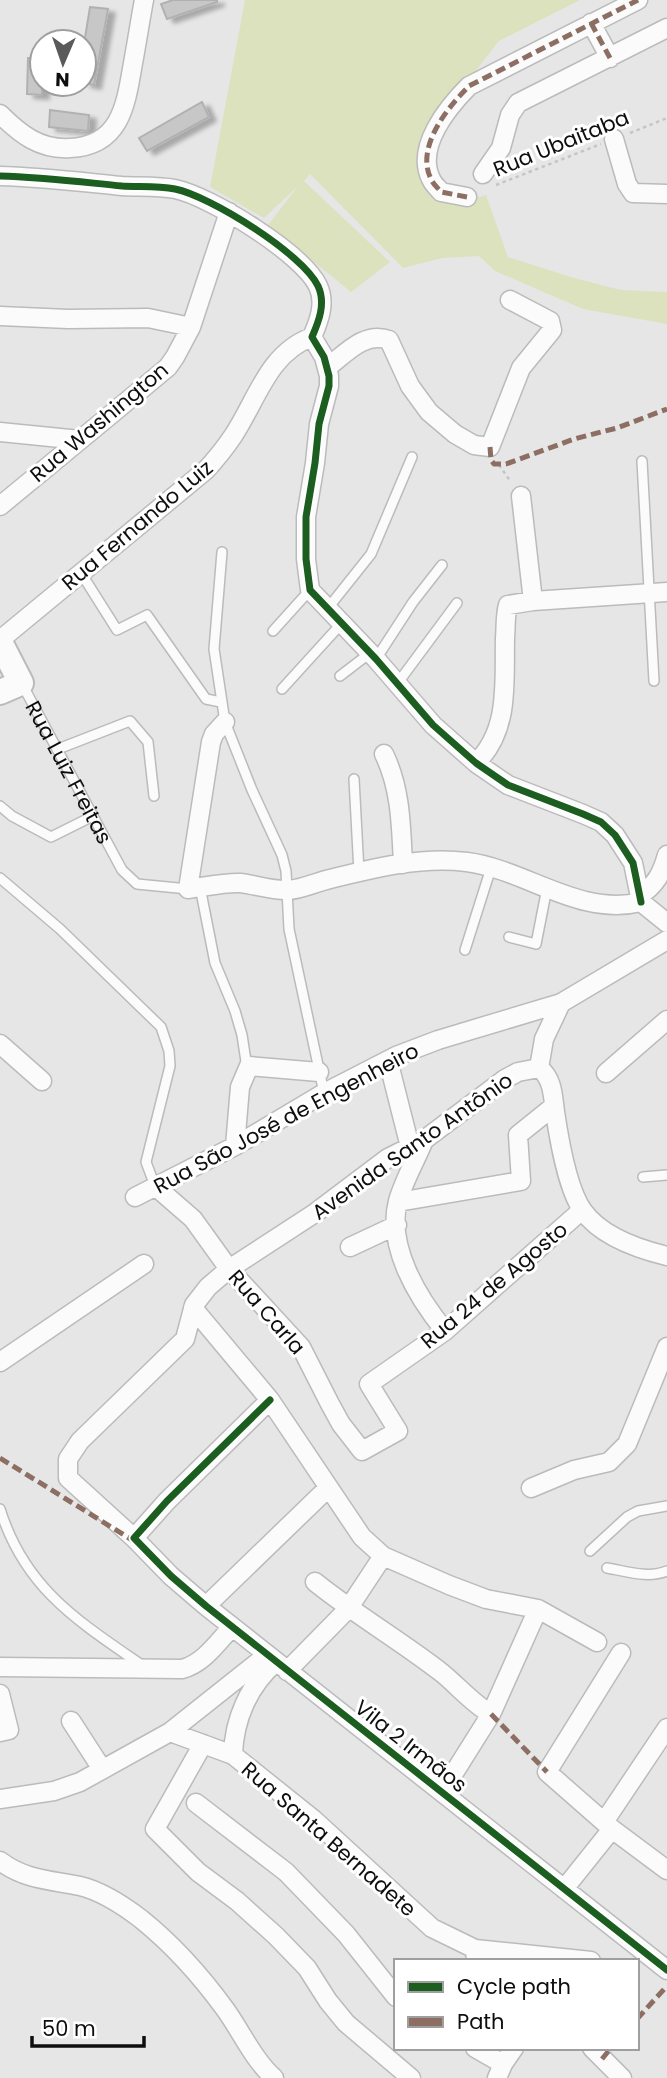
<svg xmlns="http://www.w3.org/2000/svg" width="667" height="2078" font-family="Poppins,sans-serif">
	<defs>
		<filter id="shadow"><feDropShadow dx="7" dy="4" stdDeviation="2" flood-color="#0004"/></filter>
	</defs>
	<rect width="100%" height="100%" fill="#e6e6e6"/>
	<path fill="#dde2be" d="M 245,0 L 580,0 L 499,41 L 424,137 L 421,165 L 464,202 L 486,195 L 508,257 L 574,278 L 621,290 L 667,292 L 667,324 L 583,309 L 495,271 L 479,256 L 442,258 L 403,268 L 310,174 L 304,181 L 390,262 L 351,292 L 268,225 L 298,186 L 264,218 L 210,187 Z"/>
	<path fill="#c7c7c7" stroke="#b1b1b1" stroke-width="2" filter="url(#shadow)" d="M 173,0 L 217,0 L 217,2 L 167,19 L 161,4 Z
		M 90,7 L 108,9 L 94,85 L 84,83 L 84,44 Z
		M 42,56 L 42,95 L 27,94 L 28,58 Z
		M 202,102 L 209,117 L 147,151 L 139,138 Z
		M 50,110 L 89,115 L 88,131 L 49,127 Z"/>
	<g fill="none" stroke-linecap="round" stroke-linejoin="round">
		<g stroke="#bbb" stroke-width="12">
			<g id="lane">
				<path d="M 642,461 L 654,681"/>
				<path d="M 222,552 L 214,649 L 225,722 L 252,790 L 282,855 L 286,871 L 289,929 L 324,1093"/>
				<path d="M 81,573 L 117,630 L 147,615 L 206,699 L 221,702"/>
				<path d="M 328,608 L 371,554 L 412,457"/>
				<path d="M 273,631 L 310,590"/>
				<path d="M 376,659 L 413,602 L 442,565"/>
				<path d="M 340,676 L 370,653"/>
				<path id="s1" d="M 22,684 L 122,870 L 137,884 L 188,889"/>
				<path d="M 397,684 L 457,603"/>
				<path d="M 282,689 L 342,623"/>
				<path d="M 58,749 L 130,721 L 148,742 L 154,796"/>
				<path d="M 354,779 L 359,872"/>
				<path d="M 0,806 L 12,816 L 51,837 L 93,816"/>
				<path d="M 0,878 L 60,929 L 161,1027 L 169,1051 L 170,1066 L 146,1162 L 155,1186"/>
				<path d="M 200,887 L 215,963 L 235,1011 L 242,1035 L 247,1068"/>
				<path d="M 509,937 L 536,944 L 547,888"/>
				<path d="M 465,950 L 491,868"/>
				<path d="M 643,1177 L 667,1175"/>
				<path d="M 0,1509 C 25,1589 78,1621 143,1666"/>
				<path d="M 590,1551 L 627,1517 L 638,1511 L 667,1506"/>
				<path d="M 607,1568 C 626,1571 648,1579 667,1571"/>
			</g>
		</g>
		<g stroke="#bbb" stroke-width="21">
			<path id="street" d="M 591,23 L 610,58
				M 0,114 C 20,134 40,150 70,148 C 121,146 126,104 133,63 C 137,42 140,21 144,0
				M 614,139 L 627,184 L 633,193 L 667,194
				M 483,174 L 501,148 L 510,115 L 518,103 L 667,28
				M 0,176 C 41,177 81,182 122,186 C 139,187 158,186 175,189 C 210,196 303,254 318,286 C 326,303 319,321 312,337 L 324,357 L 329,376 L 329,386 L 319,424 L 315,463 L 306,517 L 306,559 L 310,590 L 376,659 L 433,725 L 476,763 L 508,785 L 583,814 L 601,822 L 615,835 L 633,863 L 641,902
				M 467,197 L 441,192 C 438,188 433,184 431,179 C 415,147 448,107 469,86 L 638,0
				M 0,316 L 68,319 L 148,318 L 191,327
				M 328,367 C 346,353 365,331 389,340 L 410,386 L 429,412 L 455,434 L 474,445 L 490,447 L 521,368 L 552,330 L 550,321 L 510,300
				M 0,432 L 80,440
				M 521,496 L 533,601
				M 0,506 L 114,412 L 168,367 L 175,357 L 191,327 L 229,212
				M 0,640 L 206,470 C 216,459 225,448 233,436 C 257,400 268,353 312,337
				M 225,722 L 214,734 L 211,742 L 188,889 C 205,887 224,882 241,883 C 256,885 273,891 289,890 C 302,889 317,882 330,879 C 374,868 422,856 467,862 C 527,870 579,917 641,902
				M 384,754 C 401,789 401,826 403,864
				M 476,763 C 510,730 504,683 505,638 C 506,627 505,615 508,605 L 533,601 L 667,592
				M 640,895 C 656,885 662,873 667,855
				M 641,902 L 667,923
				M 0,1044 L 42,1081
				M 388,1060 L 410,1147
				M 539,1068 C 553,1078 553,1097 555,1112 C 559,1139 567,1189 583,1211 C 601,1236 638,1249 667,1256
				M 539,1068 L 544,1039 L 561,1003
				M 606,1073 L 667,1020
				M 424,1140 C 416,1160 404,1180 398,1201 C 386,1246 418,1298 445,1331
				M 235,1146 L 240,1087 L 249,1066 L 319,1072
				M 155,1186 L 193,1219 L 229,1269 L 301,1347 L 330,1404 L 341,1424 L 362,1451 L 398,1431 L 369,1384 L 445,1331 L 582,1210
				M 135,1197 L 235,1146 L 324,1093 L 396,1056 L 438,1040 L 561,1003 L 667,940
				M 398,1202 L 521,1181 L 518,1135 L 554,1106
				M 350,1247 L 397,1225
				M 193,1308 L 270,1400 L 362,1537 L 383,1556 L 449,1585 L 486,1599 L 538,1609 L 597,1642
				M 0,1362 L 144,1264
				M 270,1400 L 167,1501 L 134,1538 L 171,1576 L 206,1606 L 667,1970
				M 531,1488 L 574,1470 L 609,1462 L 627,1444 L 667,1347
				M 134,1538 L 68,1478 L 68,1459 L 80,1441 L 185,1339 L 194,1305 L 208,1287 L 229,1269 L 315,1213 L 388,1158 L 424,1140 L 505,1079 L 518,1072 L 539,1068
				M 315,1582 C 356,1615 401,1641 442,1673 C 458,1686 473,1704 491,1714
				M 206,1606 L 328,1488
				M 621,1653 L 547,1772 L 612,1829 L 667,1870
				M 0,1667 L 182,1669 C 203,1664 218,1642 232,1627
				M 287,1671 L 348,1609 L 383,1556
				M 0,1694 L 9,1730 L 0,1732
				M 71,1721 L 102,1769
				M 170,1732 L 233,1755 L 313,1819 L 432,1928 L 475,1949 L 476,1961
				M 203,1744 L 155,1829 L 198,1872 L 237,1901 L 276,1936 L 307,1968 L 328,2001 L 346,2023 L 411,2078
				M 233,1755 C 234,1719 249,1685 276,1662
				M 442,1792 L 491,1714 L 538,1609
				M 0,1799 L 54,1791 L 80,1782 L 170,1732 L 267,1655
				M 196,1803 L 286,1872 L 346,1934 L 396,1997
				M 604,1822 L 667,1728
				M 0,1861 C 25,1880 51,1880 80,1886 C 101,1891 124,1906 141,1919 C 172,1944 201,1976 225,2009 C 241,2031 253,2059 274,2078
				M 564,1889 L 612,1829
				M 475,1949 L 591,1961
				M 475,2048 L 503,2064
				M 592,2048 L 622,2078
				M 497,2078 L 503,2064 L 514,2048"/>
		</g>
		<g stroke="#bbb" stroke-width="28">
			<path id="secondary" d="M 0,642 L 21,683 L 0,692"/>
		</g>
		<path stroke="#c5c5c5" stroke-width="2.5" stroke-dasharray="3.5 3.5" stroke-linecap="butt" d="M 630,133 L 667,118
			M 496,185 L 601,144
			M 499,465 L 511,482"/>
		<use href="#lane" stroke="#fbfbfb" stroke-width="9"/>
		<use href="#street" stroke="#fbfbfb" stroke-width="18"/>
		<use href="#secondary" stroke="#fbfbfb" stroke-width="24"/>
		<path stroke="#8d6e63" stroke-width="5" stroke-dasharray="10 5" stroke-linecap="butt" d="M 591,23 L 610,58
			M 467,197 L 441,192 C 438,188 433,184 431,179 C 415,147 448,107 469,86 L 638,0
			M 490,447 L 491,460 L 494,464 L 506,464 L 574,439 L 617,428 L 667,409
			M 0,1458 L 137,1543
			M 491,1714 L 547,1772
			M 637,2019 L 667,1986
			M 602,2059 L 611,2048"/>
		<g stroke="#fff" stroke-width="11">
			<path id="cycleway" d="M 0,176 C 41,177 81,182 122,186 C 139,187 158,186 175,189 C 210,196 303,254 318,286 C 326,303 319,321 312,337 L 324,357 L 329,376 L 329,386 L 319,424 L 315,463 L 306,517 L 306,559 L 310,590 L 376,659 L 433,725 L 476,763 L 508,785 L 583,814 L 601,822 L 615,835 L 633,863 L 641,902
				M 270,1400 L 167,1501 L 134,1538 L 171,1576 L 206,1606 L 667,1970"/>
		</g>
		<use href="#cycleway" stroke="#1b5e20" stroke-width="7"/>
	</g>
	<g text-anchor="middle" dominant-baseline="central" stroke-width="6" stroke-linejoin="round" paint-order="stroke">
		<g font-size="21" fill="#0e0e0f" stroke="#fff">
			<text transform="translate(561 143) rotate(-22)">Rua Ubaitaba</text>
			<text transform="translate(99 422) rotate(-40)">Rua Washington</text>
			<text transform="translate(137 525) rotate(-40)">Rua Fernando Luiz</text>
			<text stroke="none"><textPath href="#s1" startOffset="100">Rua Luiz Freitas</textPath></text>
			<text transform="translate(286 1118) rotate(-28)">Rua São José de Engenheiro</text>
			<text transform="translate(412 1146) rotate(-35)">Avenida Santo Antônio</text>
			<text transform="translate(494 1285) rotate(-40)">Rua 24 de Agosto</text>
			<text transform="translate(267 1312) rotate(49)">Rua Carla</text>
			<text transform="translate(411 1746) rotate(38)">Vila 2 Irmãos</text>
			<text transform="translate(329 1839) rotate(41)">Rua Santa Bernadete</text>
		</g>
	</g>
	<rect x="394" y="1959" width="245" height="91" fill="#ffffff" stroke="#9f9f9f" stroke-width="2"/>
	<rect x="408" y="1982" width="35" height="10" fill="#1b5e20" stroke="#9f9f9f" stroke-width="2"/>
	<text x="457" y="1994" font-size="21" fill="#0e0e0f">Cycle path</text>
	<rect x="408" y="2017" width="35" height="10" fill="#8d6e63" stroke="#9f9f9f" stroke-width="2"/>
	<text x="457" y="2029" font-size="21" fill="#0e0e0f">Path</text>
	<g transform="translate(63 63) rotate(182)"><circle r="33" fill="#ffffff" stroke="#9f9f9f" stroke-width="2"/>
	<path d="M0-5L12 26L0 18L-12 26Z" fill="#5a5a5a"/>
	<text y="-10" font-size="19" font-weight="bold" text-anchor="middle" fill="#0e0e0f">N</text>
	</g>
	<path d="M32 2036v10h112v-10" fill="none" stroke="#0e0e0f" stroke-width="3.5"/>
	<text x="42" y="2036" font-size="21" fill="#0e0e0f" stroke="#ffffff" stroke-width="5" paint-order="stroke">50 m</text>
</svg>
